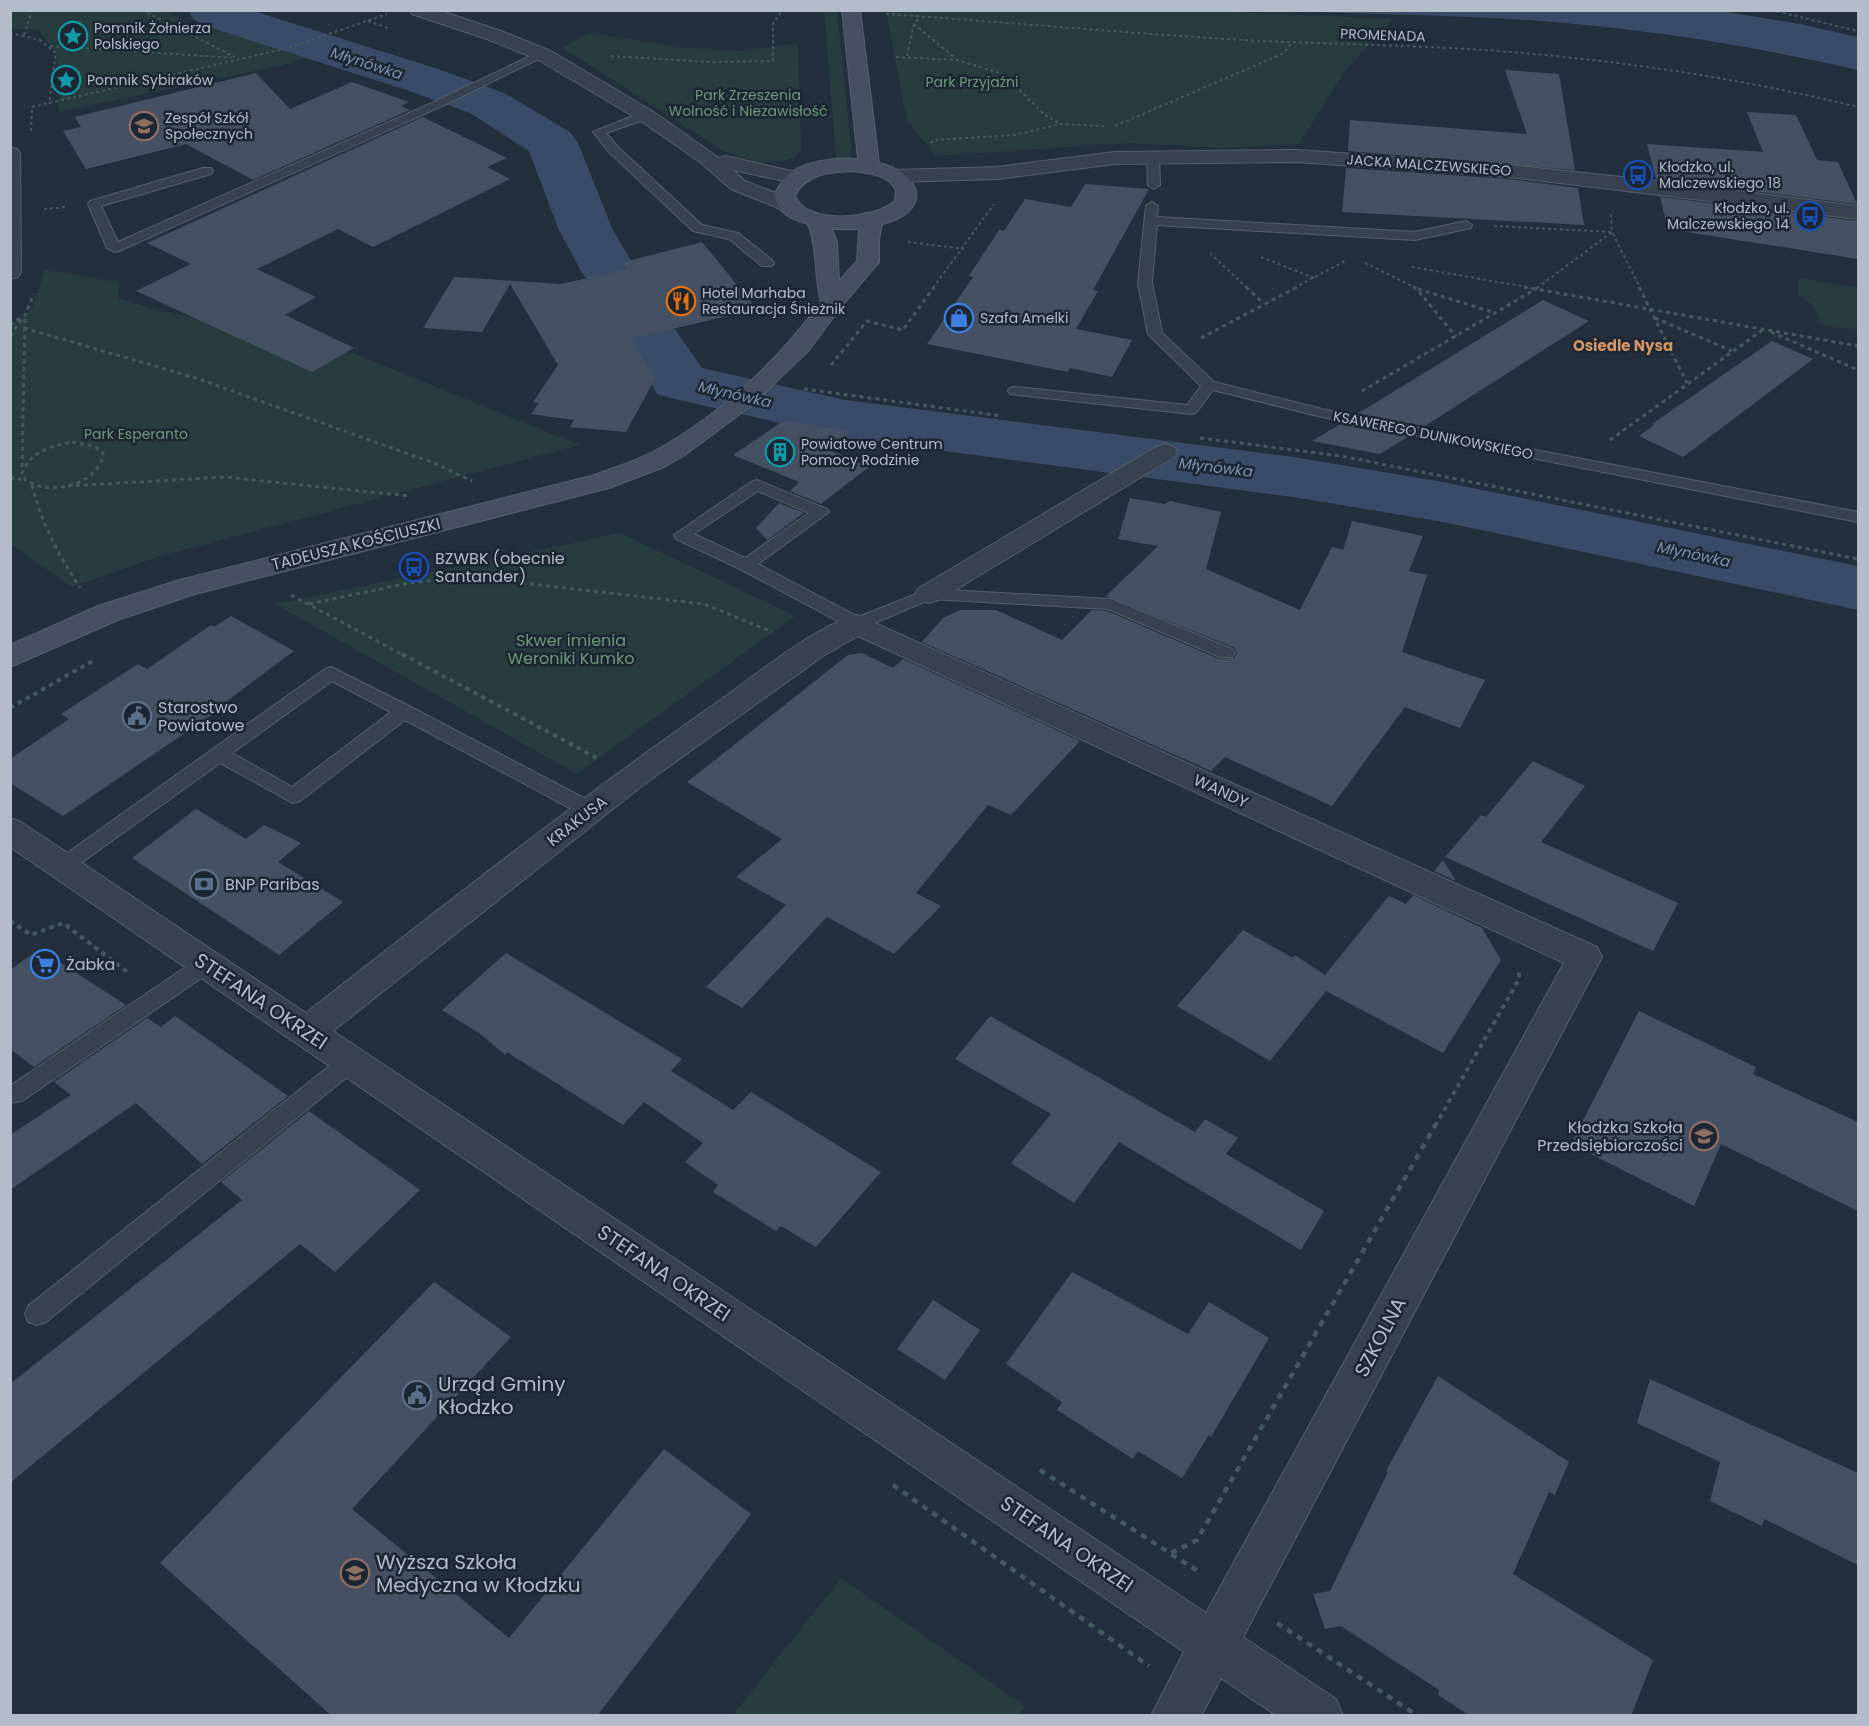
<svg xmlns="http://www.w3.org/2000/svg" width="1869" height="1726" font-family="Poppins,sans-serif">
	<rect width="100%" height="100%" fill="#242f3e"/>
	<path fill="#263c3f" d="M 1188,10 L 1394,19 L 1346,69 L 1299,144 L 1222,148 L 1128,143 L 936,156 L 907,121 L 886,11 Z
		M 10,11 L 164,11 L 195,25 L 312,56 L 283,65 L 59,112 L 57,54 L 38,29 L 11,29 Z
		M 824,11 L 837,11 L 852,157 L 848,159 L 836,158 Z
		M 588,33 L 688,48 L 742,51 L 798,43 L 801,150 L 796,156 L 783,161 L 760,163 L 725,152 L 563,48 Z
		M 45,269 L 120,283 L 117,298 L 176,315 L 273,321 L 580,445 L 157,557 L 72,587 L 11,544 L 11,325 L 32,309 Z
		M 1799,278 L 1858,288 L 1858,331 L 1821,324 L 1813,305 L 1798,295 Z
		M 620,533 L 795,616 L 577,774 L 275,604 Z
		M 841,1578 L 1025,1706 L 1018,1715 L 733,1715 Z"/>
	<path fill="#394c67" d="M 1293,11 L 1720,11 L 1800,24 L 1858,37 L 1858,70 C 1762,48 1665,32 1566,23 C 1476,15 1384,15 1293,11 Z"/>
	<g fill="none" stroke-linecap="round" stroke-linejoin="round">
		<path fill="#394c67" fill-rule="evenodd" d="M 188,10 L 250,10 L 438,69 L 504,93 L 570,132 L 578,143 L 612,228 L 638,273 L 637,275 L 702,368 L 845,400 L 1293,457 L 1443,482 L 1858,566 L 1858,610 L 1443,522 L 1293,497 L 845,438 L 658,395 L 590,288 L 592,286 L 582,273 L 558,228 L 529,151 L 470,113 L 404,89 L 208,27 L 194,20 Z"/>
	</g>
	<path fill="#455162" d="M 1505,70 L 1559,74 L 1575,170 L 1348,151 L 1350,120 L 1527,134 Z
		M 256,73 L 290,109 L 352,82 L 409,102 L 401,106 L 410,110 L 253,180 L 186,144 L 86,169 L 63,131 L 81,127 L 75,117 Z
		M 1747,112 L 1796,115 L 1817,160 L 1838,162 L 1857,204 L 1656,179 L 1647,144 L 1763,152 Z
		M 423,117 L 507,158 L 487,167 L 510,179 L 373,247 L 338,229 L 257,269 L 316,297 L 285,315 L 354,348 L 312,372 L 136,291 L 191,264 L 147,243 Z
		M 1346,168 L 1509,179 L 1578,188 L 1584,225 L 1342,212 Z
		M 1085,184 L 1149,189 L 1093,290 L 1098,291 L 1076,329 L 1132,340 L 1112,377 L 1070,368 L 1068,372 L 927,344 L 973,277 L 969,276 L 999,230 L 1004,231 L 1025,199 L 1071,207 Z
		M 1660,197 L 1858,221 L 1858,259 L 1668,229 Z
		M 702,242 L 757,309 L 630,339 L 656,377 L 626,432 L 570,427 L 574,420 L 531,414 L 539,403 L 533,402 L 558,365 L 510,284 L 482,332 L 423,328 L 454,277 L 561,284 L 628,269 L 624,262 Z
		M 1543,300 L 1589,321 L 1425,426 L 1357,414 Z
		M 1772,341 L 1813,359 L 1683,457 L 1639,436 L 1654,425 L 1652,424 Z
		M 783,421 L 851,431 L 827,449 L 869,467 L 821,504 L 790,491 L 799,482 L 733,455 Z
		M 1342,423 L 1409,436 L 1380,454 L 1312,441 Z
		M 1130,498 L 1165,504 L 1170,501 L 1221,512 L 1206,569 L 1300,610 L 1332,547 L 1343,550 L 1352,521 L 1423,536 L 1409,571 L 1427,575 L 1402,652 L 1485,680 L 1460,728 L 1405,707 L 1332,806 L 1225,757 L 1211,771 L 922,642 L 943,618 L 960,610 L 996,610 L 1062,640 L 1092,610 L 1107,611 L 1219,659 L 1234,658 L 1237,653 L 1233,647 L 1106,596 L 1158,546 L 1118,539 Z
		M 779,503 L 804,513 L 767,540 L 756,528 Z
		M 231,616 L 294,651 L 215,710 L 216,712 L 63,816 L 10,783 L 10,759 L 69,719 L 61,714 L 138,664 L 147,669 L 211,625 L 214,627 Z
		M 862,653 L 893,668 L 903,659 L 1080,741 L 1011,815 L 988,805 L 916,893 L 941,906 L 894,954 L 827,917 L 742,1008 L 706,987 L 786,905 L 736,877 L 782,839 L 687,782 L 848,655 Z
		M 1533,761 L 1585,786 L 1541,842 L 1678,903 L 1653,951 L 1445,857 L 1481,815 L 1486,817 Z
		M 196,809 L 246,839 L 264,825 L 301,843 L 278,862 L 343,902 L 279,955 L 132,858 Z
		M 1443,860 L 1456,881 L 1434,871 Z
		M 1413,895 L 1482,928 L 1501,960 L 1443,1053 L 1326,991 L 1270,1061 L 1177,1006 L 1243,930 L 1293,958 L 1295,955 L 1325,975 L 1389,896 L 1406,904 Z
		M 39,949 L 126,1005 L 34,1067 L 10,1049 L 10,970 Z
		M 506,953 L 682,1059 L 671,1071 L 733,1110 L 751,1092 L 881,1172 L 816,1247 L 781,1226 L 776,1231 L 713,1192 L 718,1185 L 685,1162 L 703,1143 L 644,1102 L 623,1125 L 507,1052 L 505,1055 L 482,1035 L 442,1010 Z
		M 1639,1011 L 1756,1067 L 1753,1074 L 1858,1122 L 1858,1211 L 1721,1144 L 1694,1206 L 1571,1144 Z
		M 175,1016 L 288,1096 L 202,1164 L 136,1103 L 10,1190 L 10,1135 L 71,1095 L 54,1082 L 147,1018 L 161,1027 Z
		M 990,1016 L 1195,1132 L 1205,1119 L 1238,1138 L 1226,1154 L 1324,1211 L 1301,1250 L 1119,1142 L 1074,1203 L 1011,1163 L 1051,1114 L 955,1059 Z
		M 309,1111 L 420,1190 L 335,1272 L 300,1244 L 10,1483 L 10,1384 L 242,1200 L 221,1182 Z
		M 1072,1272 L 1188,1334 L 1209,1302 L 1269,1338 L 1211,1437 L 1209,1435 L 1182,1478 L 1138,1451 L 1133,1459 L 1057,1410 L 1062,1402 L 1006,1364 Z
		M 434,1282 L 511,1337 L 352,1509 L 509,1638 L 664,1449 L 751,1514 L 597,1716 L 332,1716 L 160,1563 Z
		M 933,1300 L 980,1330 L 945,1380 L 897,1349 Z
		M 1438,1376 L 1569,1462 L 1555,1495 L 1549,1492 L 1513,1574 L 1653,1660 L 1631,1716 L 1470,1716 L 1438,1695 L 1439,1690 L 1341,1626 L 1325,1629 L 1313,1594 L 1330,1591 L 1388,1472 L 1386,1471 Z
		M 1650,1379 L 1858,1473 L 1858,1565 L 1764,1519 L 1762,1526 L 1710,1501 L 1720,1462 L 1637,1423 Z"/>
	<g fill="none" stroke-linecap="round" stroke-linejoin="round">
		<g stroke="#565f6c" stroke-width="2">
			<path id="lane" d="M 541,51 L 545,52 L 545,56 L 442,106 L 119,251 L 114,252 L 107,248 L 88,204 L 90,201 L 203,168 L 211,168 L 213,171 L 211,174 L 101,206 L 118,242 L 434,102 Z
				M 645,111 L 651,115 L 649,118 L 606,133 L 618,147 L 702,225 L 738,233 L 772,260 L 774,263 L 772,266 L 762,266 L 729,239 L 693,231 L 610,153 L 593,132 Z
				M 1153,153 L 1159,157 L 1160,185 L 1154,189 L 1148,185 L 1147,157 Z
				M 1152,202 L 1158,206 L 1157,217 L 1415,232 L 1466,221 L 1472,225 L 1471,228 L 1415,240 L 1157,225 L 1152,283 L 1162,333 L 1214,382 L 1322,409 L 1858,512 L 1858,522 L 1322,417 L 1213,390 L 1196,413 L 1191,414 L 1010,394 L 1008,391 L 1010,388 L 1015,387 L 1187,405 L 1201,386 L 1148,334 L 1138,283 L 1146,206 Z
				M 757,480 L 827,509 L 829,512 L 758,564 L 858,617 L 929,589 L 1111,599 L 1232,649 L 1235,653 L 1232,657 L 1220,657 L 1108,609 L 931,599 L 863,628 L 851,628 L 740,569 L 676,539 L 674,535 L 751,482 ZM 758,491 L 809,513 L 745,558 L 694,534 Z
				M 331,667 L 411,707 L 597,805 L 599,810 L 597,815 L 590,817 L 583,815 L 405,720 L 300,801 L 293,803 L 220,763 L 70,871 L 63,873 L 56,871 L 53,866 L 56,861 L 325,669 ZM 332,681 L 391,712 L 292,787 L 232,753 Z
				M 206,956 L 213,958 L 216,964 L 213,970 L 22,1101 L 10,1103 L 10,1083 L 13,1084 L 199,958 Z
				M 350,1053 L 358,1056 L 361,1062 L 358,1068 L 46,1322 L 37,1325 L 28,1322 L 25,1314 L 28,1306 L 342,1056 Z"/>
		</g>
		<g stroke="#565f6c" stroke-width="2">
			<path id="street" d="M 409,10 L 438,10 L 501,31 L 551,51 L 652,111 L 719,158 L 726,156 L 804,174 L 808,178 L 804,182 L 797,184 L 733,170 L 745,181 L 796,201 L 799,206 L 796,211 L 788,212 L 731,189 L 700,162 L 638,119 L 537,59 L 487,39 L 412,14 Z
				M 10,147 L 17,149 L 20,153 L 21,272 L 18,277 L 10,279 Z
				M 1297,150 L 1509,165 L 1649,180 L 1858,206 L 1858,219 L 1509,177 L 1297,162 L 1115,164 L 997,179 L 894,182 L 887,180 L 883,176 L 887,172 L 894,170 L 997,167 L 1115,152 Z
				M 1165,444 L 1174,447 L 1178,452 L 1174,457 L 939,600 L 929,603 L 919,600 L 915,594 L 919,588 L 1156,447 Z
				M 857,615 L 1597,947 L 1602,957 L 1243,1637 L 1336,1699 L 1343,1716 L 1277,1716 L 1221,1678 L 1201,1716 L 1151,1716 L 1184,1652 L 10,847 L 10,818 L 21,822 L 306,1013 C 442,907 577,800 719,701 C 756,675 815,626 857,615 ZM 858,636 L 1564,963 L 1206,1613 L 333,1031 L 643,785 L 823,656 Z"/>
		</g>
		<g stroke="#565f6c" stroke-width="2">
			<path id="secondary" d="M 842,10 L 860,10 L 879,163 C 924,174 932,212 882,224 L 879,239 L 879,262 L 841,307 L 809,350 L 752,405 L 685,455 L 664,467 L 609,488 L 195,594 L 118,620 L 10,667 L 10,645 L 98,606 L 176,581 L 591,476 C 616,467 643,459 667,444 C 728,408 779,358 821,302 C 814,276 818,250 808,224 C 790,219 779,214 774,195 C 777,190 780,184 784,179 C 799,161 836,157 858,159 ZM 852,171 C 868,173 888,174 896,190 L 895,201 C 875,219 805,226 795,195 C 807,174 829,172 852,171 ZM 832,229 L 859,229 L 857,261 L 839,281 L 837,242 Z"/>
		</g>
		<path stroke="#44595c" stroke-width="2" stroke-dasharray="3 3" stroke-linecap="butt" d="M 142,10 L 235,57
			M 1771,10 L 1858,31
			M 886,14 C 1005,22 1124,33 1244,40 C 1324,44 1404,45 1484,50 C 1611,59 1735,77 1858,107
			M 368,21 L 391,29
			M 914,24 L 955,58
			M 10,33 L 40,40 L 56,53 L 49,104
			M 24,35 L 32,10
			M 50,46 L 235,58
			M 611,56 L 711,62 L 773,61 L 773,24 L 782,10
			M 907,56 L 914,24 L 920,17
			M 896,57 L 957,60 L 1003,74 L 1045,115 L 1059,123
			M 1115,126 L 1284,53 L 1292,42
			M 31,131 L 32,107 L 288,48 L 387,14
			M 930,143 L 935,140 L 1015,135 L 1060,124 L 1104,126
			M 44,209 L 66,207
			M 1494,226 L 1612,232 L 1640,288
			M 908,242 L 964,249
			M 1210,253 L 1247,288
			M 1261,257 L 1314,278
			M 1365,263 L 1416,288
			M 1412,267 L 1532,288
			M 933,288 L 994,204
			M 1294,288 L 1345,261
			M 1537,288 L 1612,232 L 1611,212"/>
		<path stroke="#44595c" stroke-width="3" stroke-dasharray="4 4" stroke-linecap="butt" d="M 1246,287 L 1264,304
			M 1413,287 L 1417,289 L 1456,337
			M 1524,287 L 1858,346
			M 1639,287 L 1687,383
			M 1418,289 L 1496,313
			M 1655,318 L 1732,351
			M 10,325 L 21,317
			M 24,328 L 199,379 L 434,463 L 472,481
			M 1771,332 L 1858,370
			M 10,336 L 25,315 L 34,294
			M 1201,338 L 1297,287
			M 831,365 L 867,321 L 903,330 L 934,287
			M 804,389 L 1002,416
			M 1362,391 L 1539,287
			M 1200,438 L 1341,456 L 1858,559
			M 1610,440 L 1764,329
			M 72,442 L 94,446 L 103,453 C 101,479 66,491 43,487 C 37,486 31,482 25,480 L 22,473 C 31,451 51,446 72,442 Z
			M 22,467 L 25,316
			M 10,477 L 24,480
			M 32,485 C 41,523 59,555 80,588
			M 68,486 L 225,477 L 409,496
			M 291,595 L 405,656
			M 309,604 L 409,583 L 471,577 L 704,604 L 772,632"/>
		<path stroke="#44595c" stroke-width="4" stroke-dasharray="4.5 4.5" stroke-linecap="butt" d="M 402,654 L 597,758
			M 10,708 L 96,659
			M 10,921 L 31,935 L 63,923 L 130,974
			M 1435,1126 L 1519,979 L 1519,970"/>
		<path stroke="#44595c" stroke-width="4.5" stroke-dasharray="6 6" stroke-linecap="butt" d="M 1040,1470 L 1201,1573
			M 893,1485 L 1149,1666
			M 1171,1553 L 1197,1540 L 1436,1124
			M 1277,1623 L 1418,1716"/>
		<use href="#lane" fill="#38414e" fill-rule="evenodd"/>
		<use href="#street" fill="#38414e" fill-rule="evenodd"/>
		<use href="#secondary" fill="#465061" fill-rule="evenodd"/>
	</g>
	<defs>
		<g id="sight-ring" transform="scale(1.5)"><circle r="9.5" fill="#1d2633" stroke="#0f9aa8" stroke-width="1.5"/><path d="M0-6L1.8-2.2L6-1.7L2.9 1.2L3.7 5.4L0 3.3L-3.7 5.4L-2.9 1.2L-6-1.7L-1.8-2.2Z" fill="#0f9aa8"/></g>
		<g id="school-ring" transform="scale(1.5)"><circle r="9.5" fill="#1d2633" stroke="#8d6e63" stroke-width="1.5"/><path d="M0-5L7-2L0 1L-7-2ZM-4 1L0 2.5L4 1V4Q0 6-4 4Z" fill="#8d6e63"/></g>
		<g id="bus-ring" transform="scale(1.5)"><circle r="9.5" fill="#1d2633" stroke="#1a4fb4" stroke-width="1.5"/><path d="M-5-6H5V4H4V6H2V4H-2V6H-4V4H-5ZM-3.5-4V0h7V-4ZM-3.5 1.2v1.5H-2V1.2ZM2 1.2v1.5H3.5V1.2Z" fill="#1a4fb4"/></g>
		<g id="restaurant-ring" transform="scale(1.5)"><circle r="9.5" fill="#1d2633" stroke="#e8710a" stroke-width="1.5"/><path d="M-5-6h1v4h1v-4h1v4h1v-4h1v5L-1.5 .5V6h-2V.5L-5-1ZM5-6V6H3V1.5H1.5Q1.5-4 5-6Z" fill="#e8710a"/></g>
		<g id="shop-ring" transform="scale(1.5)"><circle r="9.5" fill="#1d2633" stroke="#3f7fe0" stroke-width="1.5"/><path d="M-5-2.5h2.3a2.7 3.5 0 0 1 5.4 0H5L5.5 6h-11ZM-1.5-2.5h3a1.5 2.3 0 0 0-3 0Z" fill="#3f7fe0"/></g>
		<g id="building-ring" transform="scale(1.5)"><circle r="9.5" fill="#1d2633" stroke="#0f9aa8" stroke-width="1.5"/><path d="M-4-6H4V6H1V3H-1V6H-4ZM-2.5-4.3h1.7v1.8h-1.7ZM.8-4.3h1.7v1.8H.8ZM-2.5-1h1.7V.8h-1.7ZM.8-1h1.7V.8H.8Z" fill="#0f9aa8"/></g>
		<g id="civic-ring" transform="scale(1.5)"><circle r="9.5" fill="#1d2633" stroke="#5c6f8a" stroke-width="1.5"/><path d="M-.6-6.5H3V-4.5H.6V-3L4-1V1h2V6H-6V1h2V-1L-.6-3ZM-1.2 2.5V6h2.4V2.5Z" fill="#5c6f8a"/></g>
		<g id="bank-ring" transform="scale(1.5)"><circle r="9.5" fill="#1d2633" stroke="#5c6f8a" stroke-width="1.5"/><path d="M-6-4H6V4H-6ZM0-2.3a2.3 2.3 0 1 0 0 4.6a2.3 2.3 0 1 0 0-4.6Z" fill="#5c6f8a"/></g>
		<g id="supermarket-ring" transform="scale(1.5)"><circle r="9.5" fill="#1d2633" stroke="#3f7fe0" stroke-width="1.5"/><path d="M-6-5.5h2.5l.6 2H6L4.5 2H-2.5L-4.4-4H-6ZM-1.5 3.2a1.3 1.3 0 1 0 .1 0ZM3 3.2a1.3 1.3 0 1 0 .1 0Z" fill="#3f7fe0"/></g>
		<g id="university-ring" transform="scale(1.5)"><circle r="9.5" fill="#1d2633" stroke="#8d6e63" stroke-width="1.5"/><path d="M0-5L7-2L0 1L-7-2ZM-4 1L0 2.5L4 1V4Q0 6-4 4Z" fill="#8d6e63"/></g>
	</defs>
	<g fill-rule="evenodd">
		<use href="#sight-ring" x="73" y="36"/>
		<use href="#sight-ring" x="66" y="80"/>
		<use href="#school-ring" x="144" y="126"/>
		<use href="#bus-ring" x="1638" y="175"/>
		<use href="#bus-ring" x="1810" y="216"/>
		<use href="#restaurant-ring" x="681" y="301"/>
		<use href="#shop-ring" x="959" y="318"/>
		<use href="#building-ring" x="780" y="452"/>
		<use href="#bus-ring" x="414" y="567"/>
		<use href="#civic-ring" x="137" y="716"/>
		<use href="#bank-ring" x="204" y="884"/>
		<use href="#supermarket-ring" x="45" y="964"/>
		<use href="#school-ring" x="1704" y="1136"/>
		<use href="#civic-ring" x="417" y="1395"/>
		<use href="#university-ring" x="355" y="1573"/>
	</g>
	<g text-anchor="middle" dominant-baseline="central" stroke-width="5" stroke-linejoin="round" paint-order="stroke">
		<g font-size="14" fill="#b4bcc9" stroke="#1d2633" text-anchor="start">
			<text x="94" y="28">Pomnik Żołnierza<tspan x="94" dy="16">Polskiego</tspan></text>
			<text x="87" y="80">Pomnik Sybiraków</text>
			<text x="165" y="118">Zespół Szkół<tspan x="165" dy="16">Społecznych</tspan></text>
			<text x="1659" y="167">Kłodzko, ul.<tspan x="1659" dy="16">Malczewskiego 18</tspan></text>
			<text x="1789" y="208" text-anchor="end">Kłodzko, ul.<tspan x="1789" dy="16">Malczewskiego 14</tspan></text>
			<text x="702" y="293">Hotel Marhaba<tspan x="702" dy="16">Restauracja Śnieżnik</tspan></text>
			<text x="980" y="318">Szafa Amelki</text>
			<text x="801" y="444">Powiatowe Centrum<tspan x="801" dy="16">Pomocy Rodzinie</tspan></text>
		</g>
		<g font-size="14" fill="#b4bcc9" stroke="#1d2633">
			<text transform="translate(1383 35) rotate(2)">PROMENADA</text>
			<text transform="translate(1429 165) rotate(4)">JACKA MALCZEWSKIEGO</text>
			<text transform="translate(1433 435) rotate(11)">KSAWEREGO DUNIKOWSKIEGO</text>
		</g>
		<g font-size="14" fill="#6b9a76" stroke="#1d2633">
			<text x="972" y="82">Park Przyjaźni</text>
			<text x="748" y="95">Park Zrzeszenia<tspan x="748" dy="16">Wolność i Niezawisłość</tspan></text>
			<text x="136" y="434">Park Esperanto</text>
		</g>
		<g font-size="15" font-style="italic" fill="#7c92b1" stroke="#1d2633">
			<text transform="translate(367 63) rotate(18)">Młynówka</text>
			<text transform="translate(735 394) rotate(13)">Młynówka</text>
			<text transform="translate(1216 467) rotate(7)">Młynówka</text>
			<text transform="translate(1694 554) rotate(12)">Młynówka</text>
		</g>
		<g font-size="15" font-weight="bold" fill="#d59563" stroke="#1d2633">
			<text x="1623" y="345">Osiedle Nysa</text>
		</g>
		<g font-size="16" fill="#b4bcc9" stroke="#1d2633">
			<text transform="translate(356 544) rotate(-14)">TADEUSZA KOŚCIUSZKI</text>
			<text transform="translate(1221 791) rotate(25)">WANDY</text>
			<text transform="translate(577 821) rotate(-38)">KRAKUSA</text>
		</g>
		<g font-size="16" fill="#b4bcc9" stroke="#1d2633" text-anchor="start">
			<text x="435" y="558">BZWBK (obecnie<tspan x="435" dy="18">Santander)</tspan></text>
			<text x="158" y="707">Starostwo<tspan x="158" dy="18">Powiatowe</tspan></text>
			<text x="225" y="884">BNP Paribas</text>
			<text x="66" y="964">Żabka</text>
			<text x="1683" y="1127" text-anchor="end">Kłodzka Szkoła<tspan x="1683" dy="18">Przedsiębiorczości</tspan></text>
		</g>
		<g font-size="16" fill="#6b9a76" stroke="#1d2633">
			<text x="571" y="640">Skwer imienia<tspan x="571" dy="18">Weroniki Kumko</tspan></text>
		</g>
		<g font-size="20" fill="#b4bcc9" stroke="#1d2633">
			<text transform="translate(261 1001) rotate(34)">STEFANA OKRZEI</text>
			<text transform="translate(664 1273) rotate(34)">STEFANA OKRZEI</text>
			<text transform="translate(1380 1337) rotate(-62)">SZKOLNA</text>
			<text transform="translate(1067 1544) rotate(34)">STEFANA OKRZEI</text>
		</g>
		<g font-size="20" fill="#b4bcc9" stroke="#1d2633" text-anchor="start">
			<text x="438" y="1384">Urząd Gminy<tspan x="438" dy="23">Kłodzko</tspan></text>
			<text x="376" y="1562">Wyższa Szkoła<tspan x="376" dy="23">Medyczna w Kłodzku</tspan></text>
		</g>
	</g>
	<rect width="1869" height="1726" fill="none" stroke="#b4bcc9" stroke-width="24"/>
</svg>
